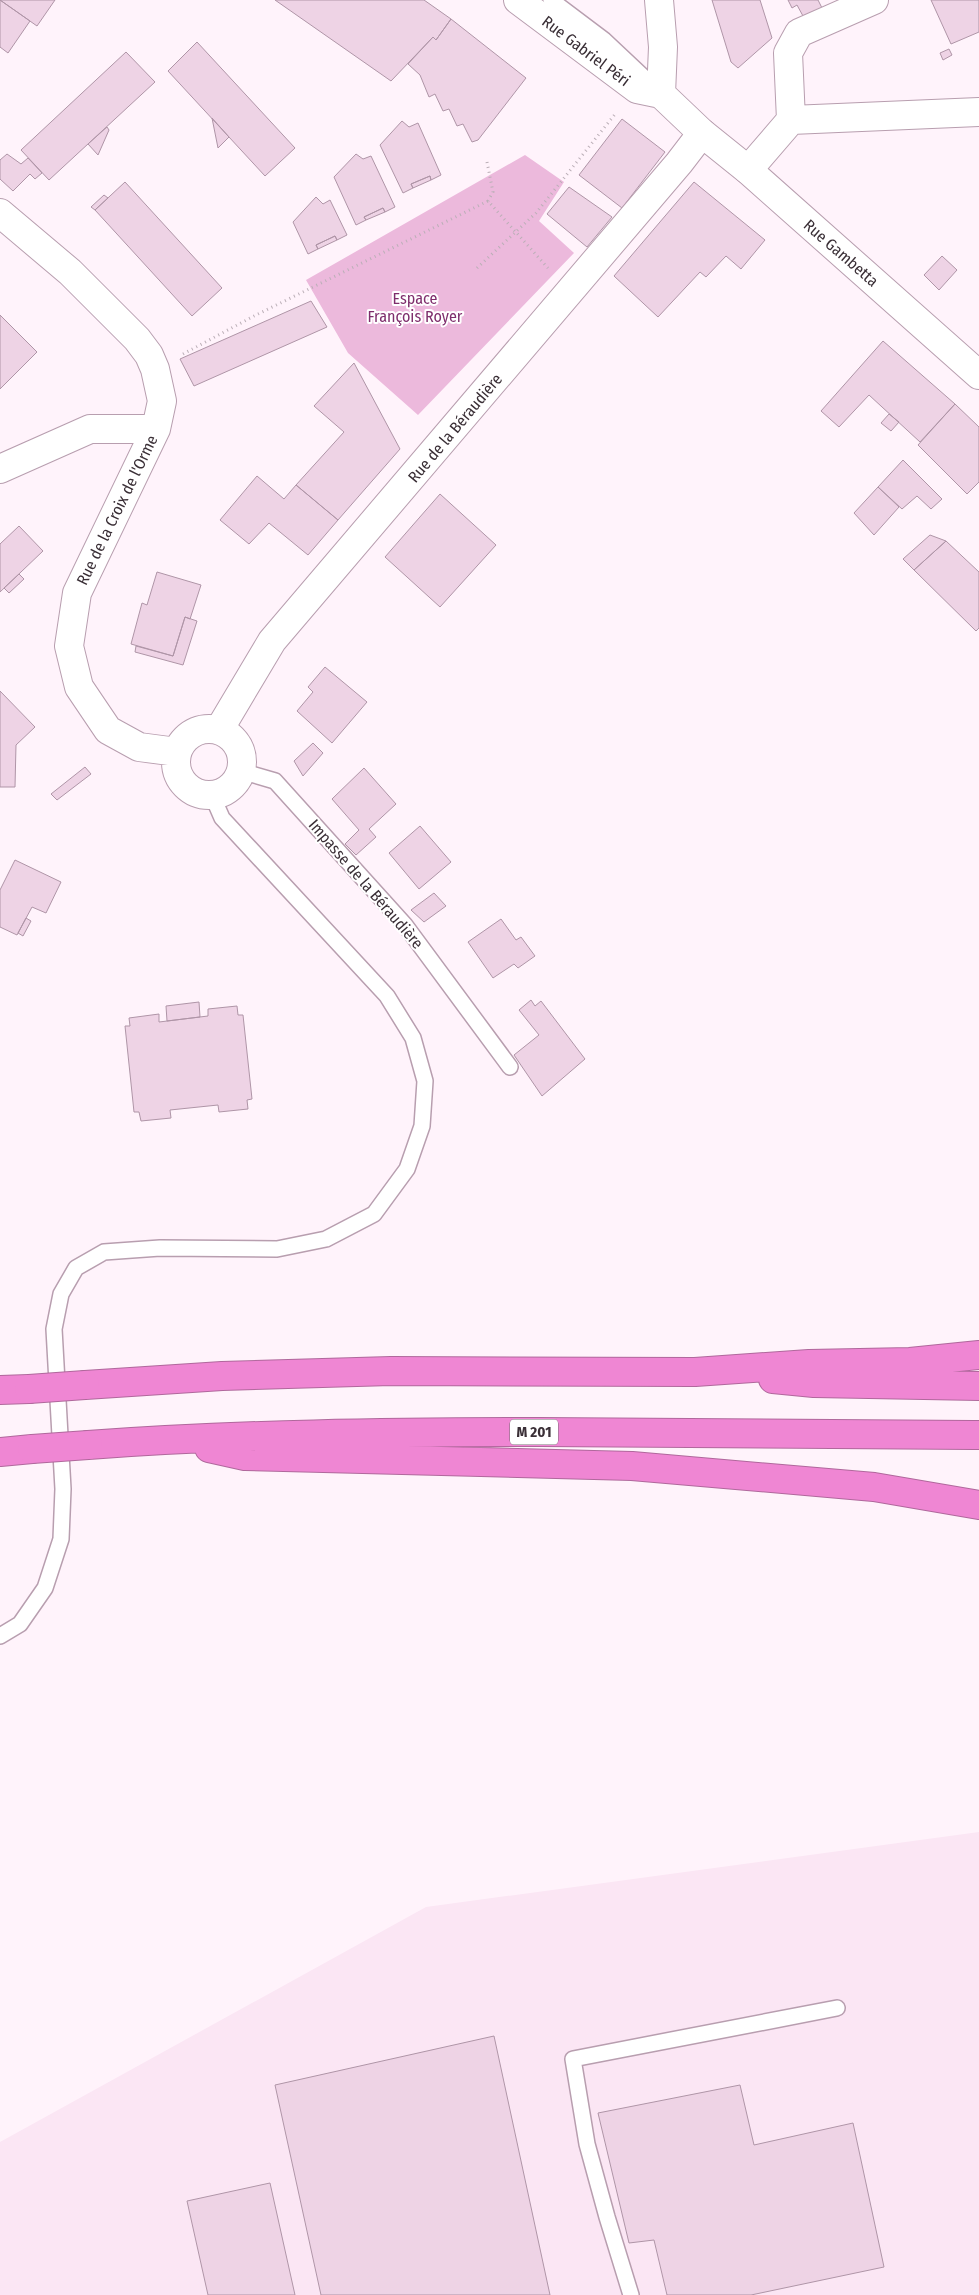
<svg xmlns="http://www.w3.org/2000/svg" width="979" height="2295" font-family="'Fira Sans Condensed',sans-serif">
	<rect width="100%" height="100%" fill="#fff3fb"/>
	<path fill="#fbe6f4" d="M 979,1832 L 979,2295 L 0,2295 L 0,2142 L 426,1907 Z"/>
	<path fill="#ecb9dc" d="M 525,155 L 564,182 L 539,221 L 574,253 L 418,415 L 348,353 L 306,280 Z"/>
	<path fill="#eed3e5" stroke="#af95a7" d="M 0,0 L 55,0 L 37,26 Z
		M 0,0 L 30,21 L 8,53 L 0,47 Z
		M 275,0 L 424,0 L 451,19 L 436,40 L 433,37 L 391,81 Z
		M 712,0 L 760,0 L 772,38 L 738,68 L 731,62 Z
		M 788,0 L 818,0 L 822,8 L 803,16 L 797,5 L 792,8 Z
		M 931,0 L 979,0 L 979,32 L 951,44 Z
		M 451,19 L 526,78 L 478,140 L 472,142 L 463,124 L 457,126 L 449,109 L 443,111 L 435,94 L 429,97 L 420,75 L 408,64 L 433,37 L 436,40 Z
		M 197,42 L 295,148 L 265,176 L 168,71 Z
		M 949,49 L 952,55 L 943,60 L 940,53 Z
		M 126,52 L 155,82 L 49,180 L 21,150 Z
		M 212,118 L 229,137 L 218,148 Z
		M 622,119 L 665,152 L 622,208 L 579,175 Z
		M 402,121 L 409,127 L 418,123 L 441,175 L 431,180 L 430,176 L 411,184 L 413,188 L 403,193 L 380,145 Z
		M 107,127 L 109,130 L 98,155 L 88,144 Z
		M 7,154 L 21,164 L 28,158 L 42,173 L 35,179 L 30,174 L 13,191 L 0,179 L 0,160 Z
		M 356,154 L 363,159 L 371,156 L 395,207 L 385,212 L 383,208 L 364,217 L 366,220 L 356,225 L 334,177 Z
		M 430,176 L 431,180 L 413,188 L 411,184 Z
		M 125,182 L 222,288 L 192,316 L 95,210 Z
		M 694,182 L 765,240 L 741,269 L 726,256 L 706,277 L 700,272 L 658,317 L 614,276 Z
		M 569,187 L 612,217 L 587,247 L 547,214 Z
		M 104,195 L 108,198 L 95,210 L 91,207 Z
		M 316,197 L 323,204 L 330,200 L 347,235 L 337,240 L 335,236 L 316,245 L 318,249 L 308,254 L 293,222 Z
		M 383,208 L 385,212 L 366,220 L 364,217 Z
		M 335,236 L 337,240 L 318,249 L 316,245 Z
		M 942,256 L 957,270 L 939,290 L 924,275 Z
		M 311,301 L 327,327 L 194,386 L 180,359 Z
		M 0,315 L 37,352 L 0,389 Z
		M 883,341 L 955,404 L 920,442 L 869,395 L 839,427 L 821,411 Z
		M 354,363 L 400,449 L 338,520 L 296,485 L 344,432 L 314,406 Z
		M 955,404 L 979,427 L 979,482 L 967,494 L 918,445 Z
		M 889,414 L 899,422 L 891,431 L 881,423 Z
		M 903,460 L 942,499 L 931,509 L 917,496 L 902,509 L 878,487 Z
		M 257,476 L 284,499 L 296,485 L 338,520 L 308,555 L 269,523 L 249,544 L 220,520 Z
		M 878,487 L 899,507 L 874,535 L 854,513 Z
		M 440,494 L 496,545 L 440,607 L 385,557 Z
		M 19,526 L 43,551 L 0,592 L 0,544 Z
		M 930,535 L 946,541 L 914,570 L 903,559 Z
		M 946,541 L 979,572 L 979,628 L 976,631 L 914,570 Z
		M 157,572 L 201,585 L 190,619 L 185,617 L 173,656 L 131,644 L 142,603 L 147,605 Z
		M 19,574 L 24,579 L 9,593 L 4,588 Z
		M 185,617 L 197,621 L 183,665 L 135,652 L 136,646 L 173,656 Z
		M 325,667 L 367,702 L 332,743 L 297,711 L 313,692 L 308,687 Z
		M 0,691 L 35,727 L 16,745 L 15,787 L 0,787 Z
		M 313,743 L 323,753 L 303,776 L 294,761 Z
		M 85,767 L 91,774 L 57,800 L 51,794 Z
		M 364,768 L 396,804 L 369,829 L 376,837 L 356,855 L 345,844 L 359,830 L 332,799 Z
		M 420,826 L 451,862 L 419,889 L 389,853 Z
		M 15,860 L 61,882 L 46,913 L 32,907 L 17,935 L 0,927 L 0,890 Z
		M 434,893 L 446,906 L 424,922 L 411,910 Z
		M 26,918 L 31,921 L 23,936 L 18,933 Z
		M 501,919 L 516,940 L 521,937 L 535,956 L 518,968 L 514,964 L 493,978 L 468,942 Z
		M 531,1000 L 535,1006 L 541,1001 L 585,1059 L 542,1096 L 514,1055 L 539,1035 L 519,1010 Z
		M 199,1002 L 200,1017 L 167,1021 L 166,1006 Z
		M 237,1006 L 238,1015 L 243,1015 L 252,1099 L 247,1100 L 248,1109 L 219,1112 L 218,1105 L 170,1110 L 171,1118 L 141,1121 L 139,1112 L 134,1112 L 125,1026 L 130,1026 L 129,1018 L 159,1014 L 159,1022 L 208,1016 L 208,1009 Z
		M 494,2036 L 550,2295 L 321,2295 L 275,2085 Z
		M 740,2085 L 754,2145 L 853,2123 L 884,2267 L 751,2295 L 667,2295 L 654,2240 L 629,2243 L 598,2113 Z
		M 270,2183 L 295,2295 L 208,2295 L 187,2201 Z"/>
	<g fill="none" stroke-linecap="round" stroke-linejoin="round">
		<g stroke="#b89eaf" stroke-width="18">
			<path id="lane" d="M 551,0 L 604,40 L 654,87
				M 241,771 L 275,781 L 405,925 L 510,1067
				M 0,1636 L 20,1624 L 45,1588 L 61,1539 L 63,1489 L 54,1329 L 61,1294 L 76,1268 L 104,1252 L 160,1248 L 277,1249 L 326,1239 L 374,1214 L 407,1169 L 422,1126 L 425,1081 L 413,1038 L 387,996 L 222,818 L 212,795
				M 631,2295 L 607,2217 L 587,2144 L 573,2059 L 837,2008"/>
		</g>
		<g stroke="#b89eaf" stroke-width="30">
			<path id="street" d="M 791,120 L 788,53 L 799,33 L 874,0
				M 748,170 L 791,120 L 979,112
				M 0,213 L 70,272 L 137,339 L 149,355 L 155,369 L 162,401 L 156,429 L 77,593 L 69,646 L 79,687 L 108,730 L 139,747 L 177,752
				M 0,469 L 90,429 L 156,429
				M176 762a33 33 0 1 1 66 0a33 33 0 1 1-66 0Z
				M 219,730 L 272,641 L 679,163 L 702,133"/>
		</g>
		<g stroke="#b89eaf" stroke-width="30">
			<path id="secondary" d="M 518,0 L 637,89 L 661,94 L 702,133 L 748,170 L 979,375
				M 659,0 L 663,47 L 661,94"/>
		</g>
		<g stroke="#b0689c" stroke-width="30">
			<path id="highway" d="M 773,1379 L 814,1383 L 979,1386
				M 85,1385 L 222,1376 L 391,1371 L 695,1372 L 809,1364 L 910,1362 L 979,1355
				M 0,1390 L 29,1389
				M 88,1445 C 239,1434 389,1432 540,1432 C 687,1432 833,1433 979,1435
				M 209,1448 L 245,1456 L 632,1466 L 874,1487 L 979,1505
				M 0,1452 L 32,1449"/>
		</g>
		<path stroke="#bbafb7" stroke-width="3" stroke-dasharray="1 4" stroke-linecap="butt" d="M 487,162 L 493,192 L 488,201 L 548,268
			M 477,268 L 536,213 L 616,113
			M 183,354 L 254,316 L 488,201"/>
		<use href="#lane" stroke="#fff" stroke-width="15"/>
		<use href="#street" stroke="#fff" stroke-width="28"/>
		<use href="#secondary" stroke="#fff" stroke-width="28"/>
		<use href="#highway" stroke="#ef86d3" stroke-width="28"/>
		<g stroke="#b0689c" stroke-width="30" stroke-linecap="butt">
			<path id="highway-bridge" d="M 29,1389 L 85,1385
				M 32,1449 L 88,1445"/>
		</g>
		<use href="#highway-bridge" stroke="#ef86d3" stroke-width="28"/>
	</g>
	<g text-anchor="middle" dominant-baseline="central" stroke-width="4" stroke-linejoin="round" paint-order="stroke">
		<rect fill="#fff" stroke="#756d72" stroke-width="1" x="510" y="1419.5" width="48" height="25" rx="4"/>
		<g font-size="15" font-weight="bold" fill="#3a2f36">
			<text x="534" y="1432">M 201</text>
		</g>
		<g font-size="16" fill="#3a2f36" stroke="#fff">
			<text transform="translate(586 51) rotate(37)">Rue Gabriel Péri</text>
			<text transform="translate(841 253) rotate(41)">Rue Gambetta</text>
			<text transform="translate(455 428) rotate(-50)">Rue de la Béraudière</text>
			<text transform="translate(117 510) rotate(-64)">Rue de la Croix de l'Orme</text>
			<text transform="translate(366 884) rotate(49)">Impasse de la Béraudière</text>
		</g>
		<g font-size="16" fill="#7e2d6c" stroke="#fff">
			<text x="415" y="298">Espace<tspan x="415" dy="18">François Royer</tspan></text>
		</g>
	</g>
</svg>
